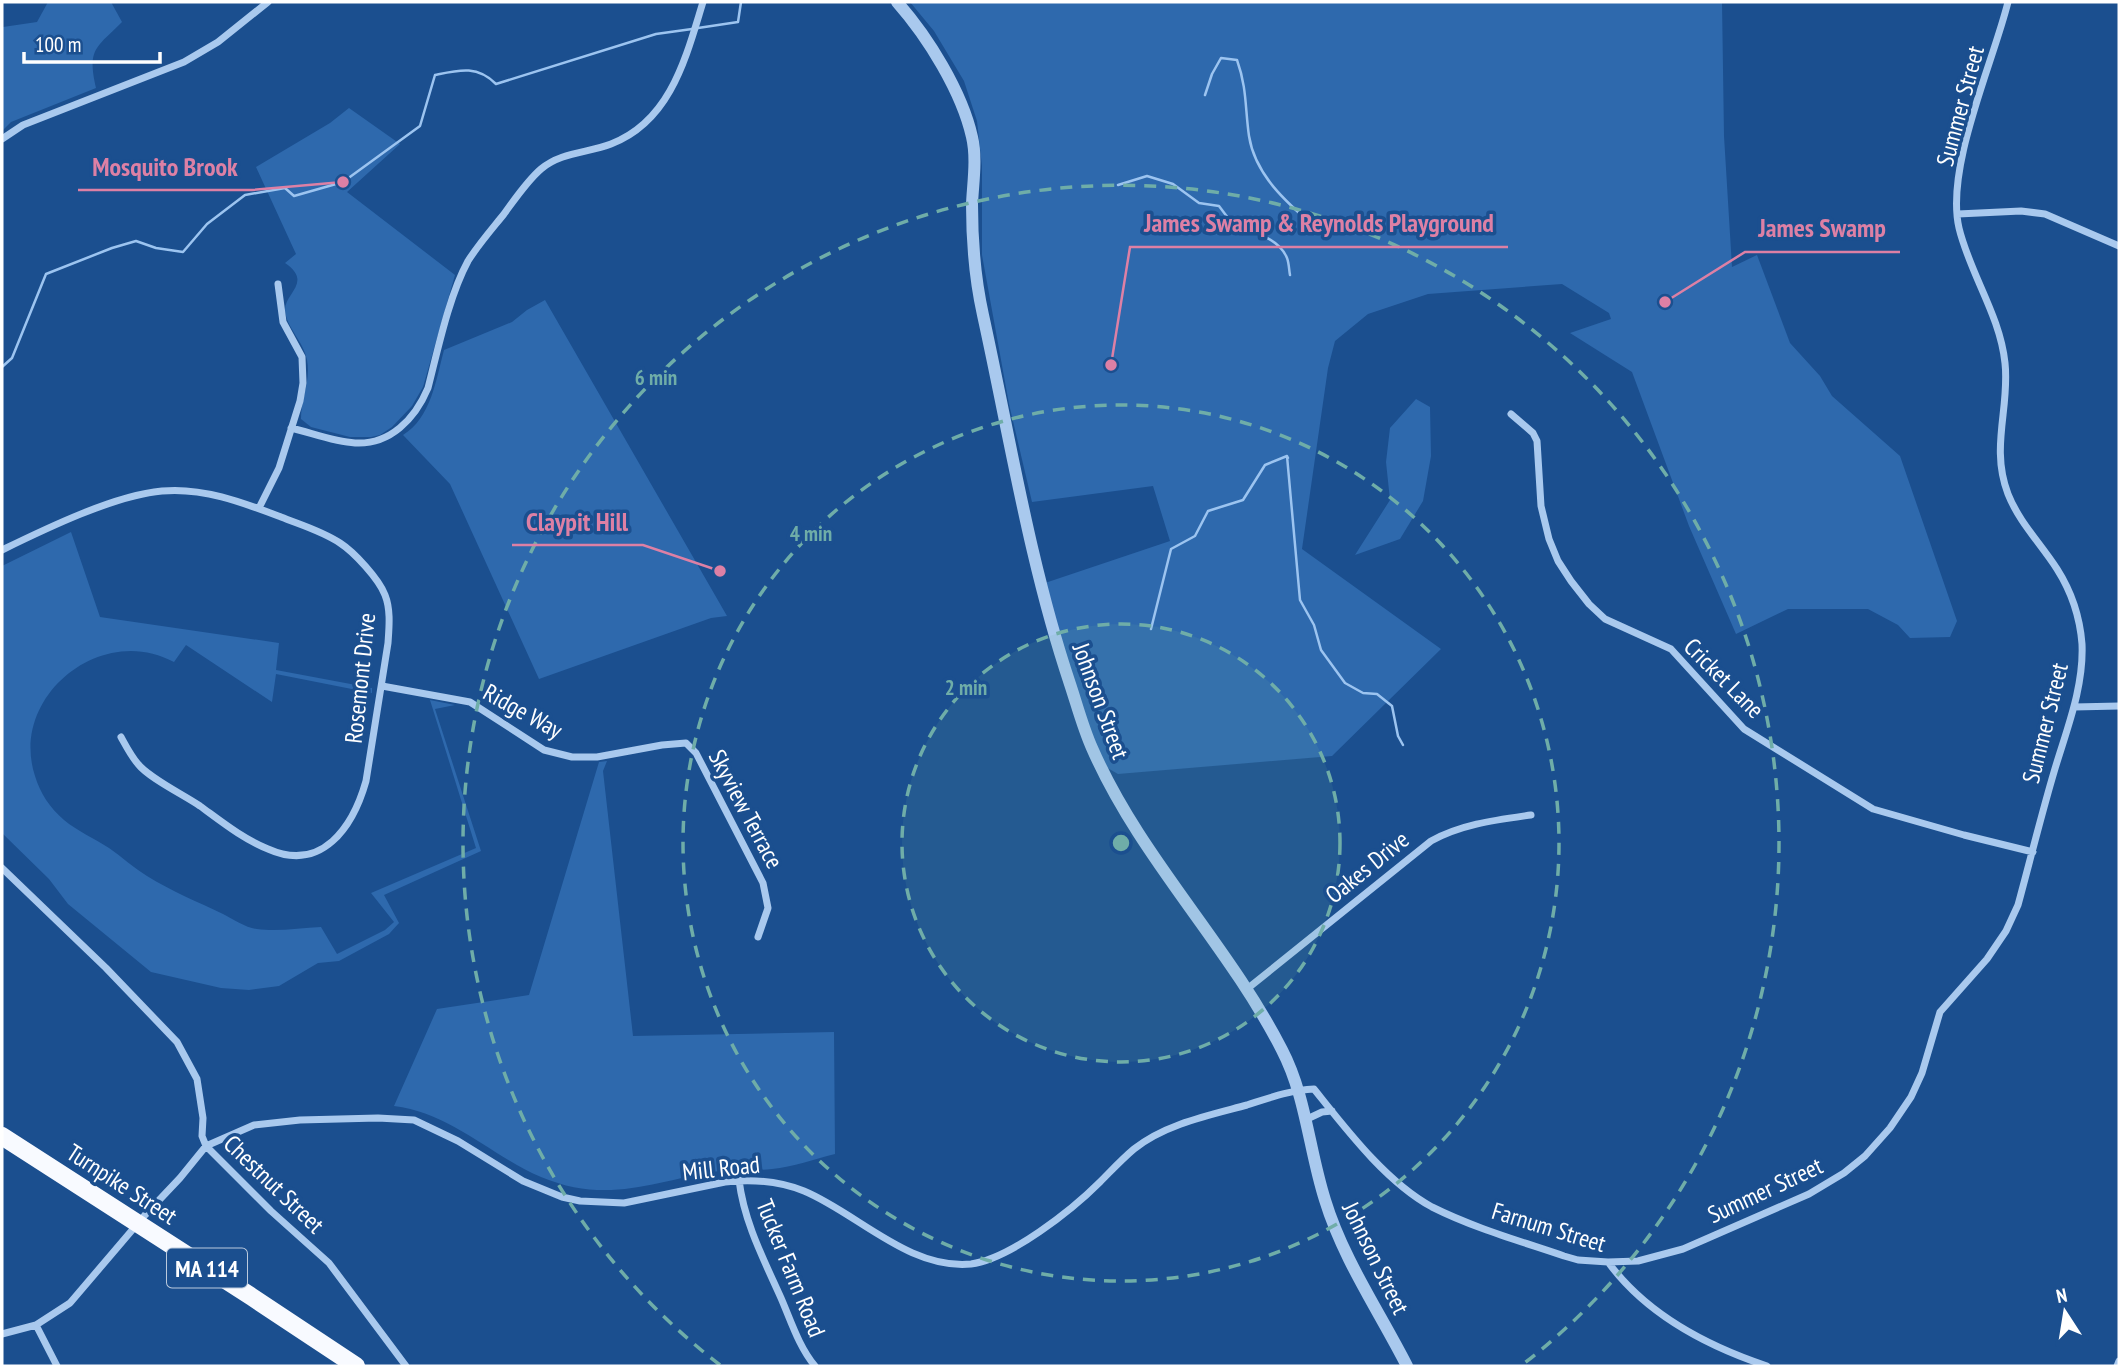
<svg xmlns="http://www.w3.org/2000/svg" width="2121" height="1368" font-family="'PT Sans Narrow',sans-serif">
	<rect width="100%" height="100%" fill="#1b4f8f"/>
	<path fill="#2e69ad" d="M 48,2 L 111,2 L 122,22 C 96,48 87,49 96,88 L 11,122 L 2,131 L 2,20 L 3,27 L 37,22 Z
		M 910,2 L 1722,2 L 1724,136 L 1732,267 L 1757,255 L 1790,343 L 1820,376 L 1832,396 L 1900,456 L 1957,621 L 1950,637 L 1910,638 L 1898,625 L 1868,609 L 1788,609 L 1736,634 L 1689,526 L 1632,372 L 1570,333 L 1611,319 L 1609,313 L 1562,284 L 1428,294 L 1368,314 L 1335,341 L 1328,368 L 1302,549 L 1441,649 L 1332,756 L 1118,774 L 1104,766 L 1092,744 L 1045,583 L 1170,541 L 1153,486 L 1032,502 L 1009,404 L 982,255 L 982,166 L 977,121 L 964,81 L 934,31 Z
		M 349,108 L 400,144 L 347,192 L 455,275 L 423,387 L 412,406 L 392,427 L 380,435 L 371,437 L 350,437 L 311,427 L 301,419 C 301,398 311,381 307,360 C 304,342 286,327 285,310 C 285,293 313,282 285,263 L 296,254 L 256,167 L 330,123 Z
		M 545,300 L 727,616 L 711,618 L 539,679 L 450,484 L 403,435 C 431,418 436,380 444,350 L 512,322 L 527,310 Z
		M 1416,399 L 1430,407 L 1431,456 L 1423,501 L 1400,539 L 1355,555 L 1390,500 L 1386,462 L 1390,428 Z
		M 71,532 L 100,617 L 279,643 L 276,670 L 372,688 L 372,693 L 276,674 L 272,702 L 186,645 L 174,662 C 101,622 9,697 35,776 C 40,793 50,808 64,820 C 77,831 94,838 109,848 C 122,857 134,868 147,876 C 171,891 198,902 223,914 C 233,919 246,928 257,929 C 277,932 300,928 321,927 L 337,954 L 385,930 L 394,922 L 371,893 L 476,848 L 430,700 L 455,705 L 435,709 L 481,851 L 384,895 L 399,923 L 389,934 L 339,961 L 318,963 L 279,986 L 249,990 L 221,988 L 151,972 L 68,904 L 49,879 L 2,833 L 2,566 Z
		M 607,761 L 603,771 L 633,1036 L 834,1032 L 835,1154 C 814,1159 793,1167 772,1169 C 755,1171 737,1168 719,1171 C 653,1181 608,1205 541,1177 C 490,1155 451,1113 394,1106 L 437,1009 L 529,995 L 599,762 Z"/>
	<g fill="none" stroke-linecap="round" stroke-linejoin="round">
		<path stroke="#9cc4f0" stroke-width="2.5" d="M 698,28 L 738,22 L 741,2
			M 1205,95 L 1212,74 L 1221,58 L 1237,60 C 1247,88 1245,108 1249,136 C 1255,175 1287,203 1315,227
			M 1118,185 L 1147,176 L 1173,184 L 1199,203 L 1219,206 L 1234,226 C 1252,231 1279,238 1287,258 C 1289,263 1289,270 1290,275
			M 2,367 L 12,358 L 46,274 L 112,248 L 136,241 L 156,248 L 183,252 L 207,224 L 245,195 L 285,188 L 294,196 L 343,182 L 420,126 L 435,75 C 459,70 477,65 496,84 L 656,34 L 692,29
			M 1288,458 L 1287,456 L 1300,600 L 1314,625 L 1321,650 L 1345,683 L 1363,693 L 1377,694 L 1392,706 L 1398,736 L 1403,745
			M 1151,629 L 1171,549 L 1195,536 L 1208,511 L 1243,500 L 1265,465 L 1287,456"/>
		<path stroke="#a9c9ee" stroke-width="7" d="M 2,139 L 23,125 L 184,62 L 218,42 L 268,2
			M 1958,214 L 2021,211 L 2045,214 L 2119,246
			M 1511,414 L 1533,433 L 1537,441 L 1541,506 L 1549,539 L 1558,561 L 1571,581 L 1589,604 L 1605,619 L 1671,649 L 1744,729 L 1873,809 L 1964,835 L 2033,852
			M 291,428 C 312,433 334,442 355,443 C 390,445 415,419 428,388 C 438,349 449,296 468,261 C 478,245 492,229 504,214 C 515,199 527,181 541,169 C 561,152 588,153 611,144 C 671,121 686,57 703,2
			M 259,508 L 279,468 L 300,401 L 303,383 L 302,357 L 283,322 L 278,284
			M 2,550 C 45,529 115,495 162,491 C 203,487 244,503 281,517 C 301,525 322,531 340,543 C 354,552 379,579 385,595 C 391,610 389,628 388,643 L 366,781 C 353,827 322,873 268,849 C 243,839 222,822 200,806 C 184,795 149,778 138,764 C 131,756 126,746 121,737
			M 382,686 L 470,702 L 544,750 L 572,757 L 597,757 L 662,745 L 686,743 L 696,753 L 763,883 L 768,908 L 758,937
			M 2074,707 L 2119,706
			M 2,868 L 106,968 L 177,1042 L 197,1079 L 203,1118 L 202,1136 L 206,1146 L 271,1211 L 329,1263 L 406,1366
			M 1247,989 L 1431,841 C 1462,824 1496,820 1531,815
			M 1305,1120 L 1322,1112 L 1332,1111
			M 739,1180 C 744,1222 764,1260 781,1298 C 791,1321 799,1347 815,1366
			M 1608,1262 L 1638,1261 L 1683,1249 L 1809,1194 L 1844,1173 L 1865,1156 L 1890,1128 L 1911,1097 L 1922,1073 L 1940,1012 L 1987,959 L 2006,931 L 2018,905 C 2030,861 2041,816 2054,772 C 2066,731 2084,688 2082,644 C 2080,618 2071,591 2057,569 C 2041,544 2019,522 2008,494 C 1990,447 2010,408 2005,363 C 2000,315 1970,274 1959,228 C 1945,167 1993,63 2008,2
			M 36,1325 L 57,1366
			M 2,1334 L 36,1325 L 70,1303 L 145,1215 L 180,1178 L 206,1146 L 254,1125 L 300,1120 L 378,1118 L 414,1120 L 458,1141 L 523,1181 L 562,1197 L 580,1201 L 624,1203 L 725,1182 C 752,1179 779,1181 804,1191 C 857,1213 909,1270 971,1264 C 1010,1259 1072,1210 1100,1182 C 1111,1171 1122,1159 1134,1149 C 1165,1124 1210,1115 1247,1105 C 1269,1098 1291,1090 1314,1089 C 1346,1129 1386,1182 1432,1207 C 1474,1228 1520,1241 1564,1256 L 1578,1260 L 1608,1262 C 1646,1314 1707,1346 1767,1366
			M 2117,1366 L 2119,1361"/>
		<path stroke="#a9c9ee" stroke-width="12" d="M 897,2 C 928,37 962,92 972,137 C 977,158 973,183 972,204 C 972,241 975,279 983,315 C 1010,438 1030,565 1070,684 C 1077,705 1083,728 1092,748 C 1140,858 1228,944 1282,1050 C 1306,1096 1309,1150 1325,1200 C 1343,1259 1379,1311 1407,1366"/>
		<path stroke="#f8faff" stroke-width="18" d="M 2,1136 L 252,1297 L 356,1366"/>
	</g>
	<circle cx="1121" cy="843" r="219" fill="#6fada8" fill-opacity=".12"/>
	<g fill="none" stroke="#6fada8" stroke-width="3.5" stroke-dasharray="12 9">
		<circle cx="1121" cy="843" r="219"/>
		<circle cx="1121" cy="843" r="438"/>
		<path d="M720 1365A658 658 0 1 1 1522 1365"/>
	</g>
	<g text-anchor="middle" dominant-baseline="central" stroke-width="7" stroke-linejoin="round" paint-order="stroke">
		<rect fill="#1b4f8f" stroke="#bbcadd" stroke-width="2" x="167" y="1248.5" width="80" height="39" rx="5"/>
		<g font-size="23" font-weight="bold" fill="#fff">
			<text x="207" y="1268">MA 114</text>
		</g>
		<g font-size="24" fill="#fff" stroke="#1b4f8f">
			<text transform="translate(1960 106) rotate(-75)">Summer Street</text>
			<text transform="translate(360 678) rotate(-84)">Rosemont Drive</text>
			<text transform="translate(1724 678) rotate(45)">Cricket Lane</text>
			<text transform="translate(1101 701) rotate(70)">Johnson Street</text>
			<text transform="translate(523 711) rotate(29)">Ridge Way</text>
			<text transform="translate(2045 723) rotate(-76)">Summer Street</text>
			<text transform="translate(746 809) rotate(62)">Skyview Terrace</text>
			<text transform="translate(1367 867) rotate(-39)">Oakes Drive</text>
			<text transform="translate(721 1168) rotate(-6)">Mill Road</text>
			<text transform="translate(122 1184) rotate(33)">Turnpike Street</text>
			<text transform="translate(274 1184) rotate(44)">Chestnut Street</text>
			<text transform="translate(1765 1190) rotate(-25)">Summer Street</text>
			<text transform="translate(1549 1227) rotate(17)">Farnum Street</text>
			<text transform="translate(1376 1258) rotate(64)">Johnson Street</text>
			<text transform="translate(791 1268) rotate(68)">Tucker Farm Road</text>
		</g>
	</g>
	<circle cx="1121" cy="843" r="10" fill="#6fada8" stroke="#1b4f8f" stroke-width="3.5"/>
	<g font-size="21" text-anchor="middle" font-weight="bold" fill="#6fada8" stroke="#1b4f8f" stroke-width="7" stroke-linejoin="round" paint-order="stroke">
		<text x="656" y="385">6 min</text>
		<text x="811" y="541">4 min</text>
		<text x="966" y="695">2 min</text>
	</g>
	<path fill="none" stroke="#dd80a5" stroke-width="2.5" d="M343 182L252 190H78M1111 365L1130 247H1508M1665 302L1745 252H1900M720 571L643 545H512"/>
	<g fill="#dd80a5" stroke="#1b4f8f" stroke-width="2.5">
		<circle cx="343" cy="182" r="7"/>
		<circle cx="1111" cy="365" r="7"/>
		<circle cx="1665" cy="302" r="7"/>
		<circle cx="720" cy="571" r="7"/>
	</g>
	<g font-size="26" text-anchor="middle" font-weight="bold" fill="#dd80a5" stroke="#1b4f8f" stroke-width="7" stroke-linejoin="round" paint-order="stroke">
		<text x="165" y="176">Mosquito Brook</text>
		<text x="1319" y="232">James Swamp &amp; Reynolds Playground</text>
		<text x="1822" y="237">James Swamp</text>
		<text x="577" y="531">Claypit Hill</text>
	</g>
	<rect width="2121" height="1368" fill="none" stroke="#ffffff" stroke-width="7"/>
	<g transform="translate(2065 1312) rotate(348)" stroke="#1b4f8f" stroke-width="5" paint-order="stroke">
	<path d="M0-5L12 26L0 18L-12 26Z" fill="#ffffff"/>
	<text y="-10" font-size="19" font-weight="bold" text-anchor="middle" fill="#ffffff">N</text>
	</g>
	<path d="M24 52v10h136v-10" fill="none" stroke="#ffffff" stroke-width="3.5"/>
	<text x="35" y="52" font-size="21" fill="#ffffff" stroke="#1b4f8f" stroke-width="5" paint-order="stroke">100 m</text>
</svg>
